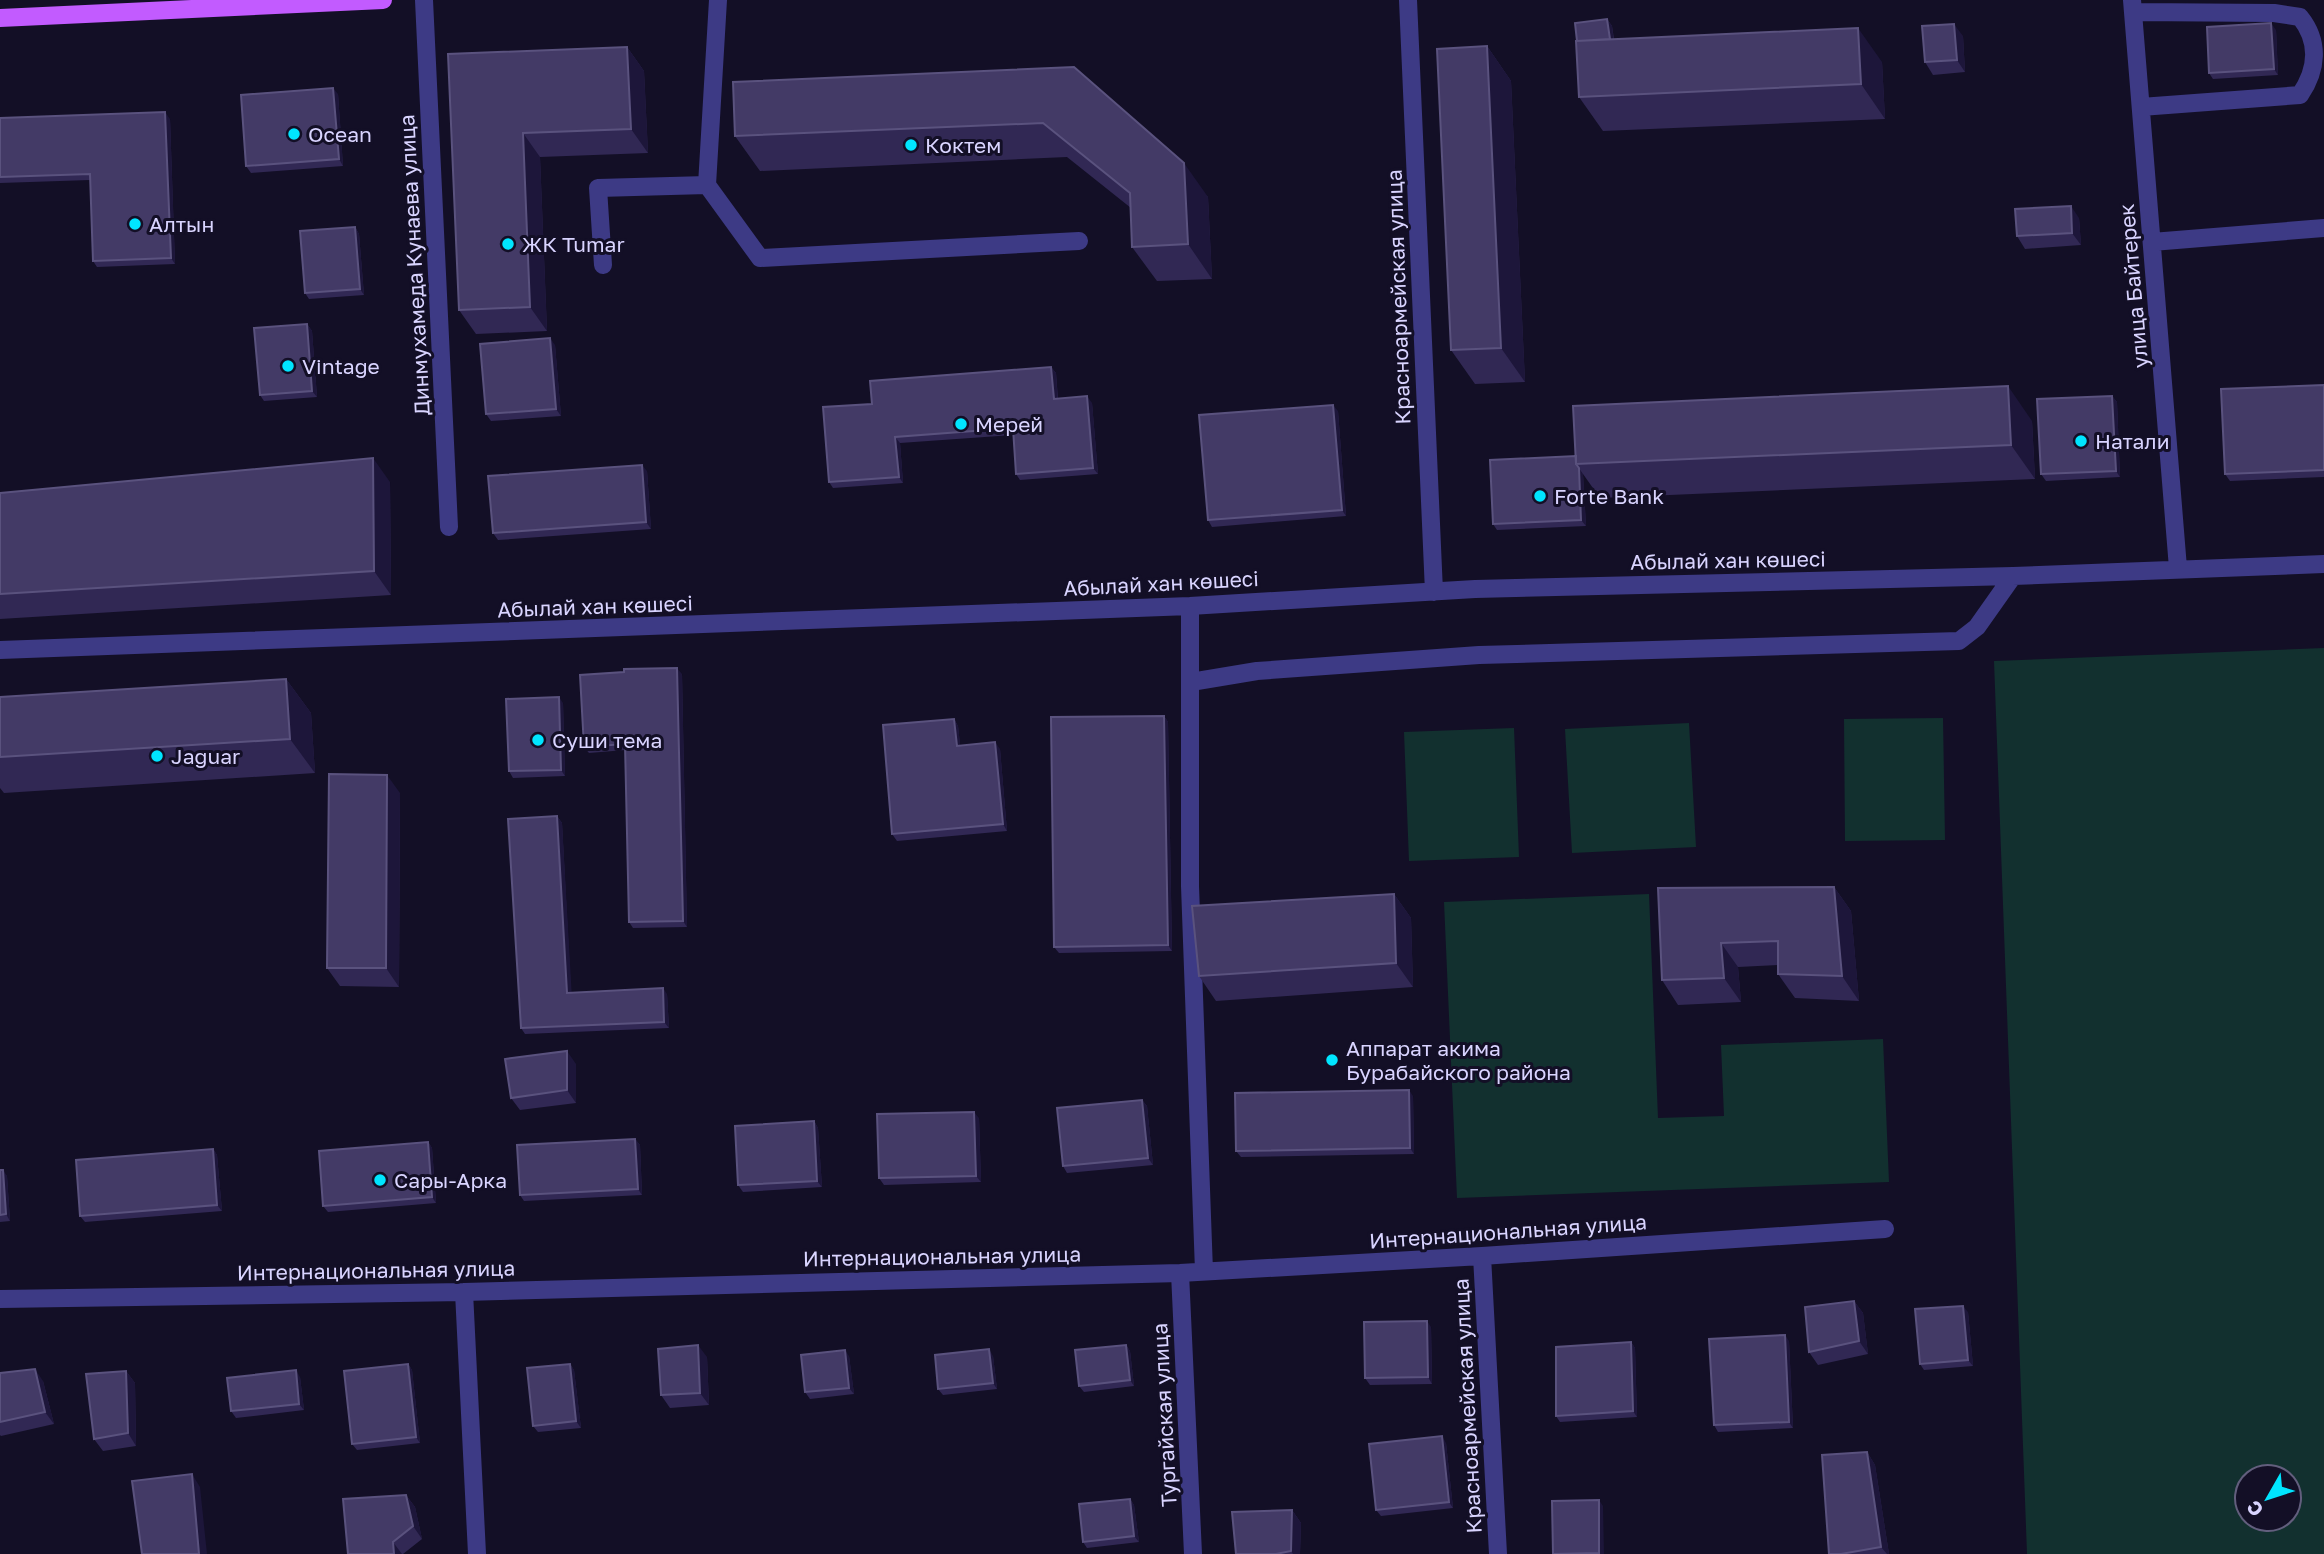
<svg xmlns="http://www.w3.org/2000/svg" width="2324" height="1554" font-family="'Golos Text',sans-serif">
	<rect width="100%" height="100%" fill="#130f26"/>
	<path fill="#12302f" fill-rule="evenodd" d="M 2324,648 L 2324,1554 L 2027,1554 L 1994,661 ZM 2247,1477 L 2289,1477 L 2289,1519 L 2247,1519 Z
		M 1943,718 L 1945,840 L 1845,841 L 1844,719 Z
		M 1689,723 L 1696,847 L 1572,853 L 1565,729 Z
		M 1514,728 L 1519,857 L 1409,861 L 1404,732 Z
		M 1649,894 L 1658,1118 L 1724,1116 L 1721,1045 L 1883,1039 L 1889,1182 L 1457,1198 L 1444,902 Z"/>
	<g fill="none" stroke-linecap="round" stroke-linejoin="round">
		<path stroke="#3d3a85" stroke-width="18" d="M 424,0 L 449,527
			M 1408,0 L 1434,592
			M 2132,0 L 2178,568
			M 2134,12 L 2274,13 L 2300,17 C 2320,42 2317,70 2300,95 L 2141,107
			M 707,185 L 760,258 L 1079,241
			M 2152,242 L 2324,228
			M 603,265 L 598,188 L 707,185 L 718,0
			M 1190,606 L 1190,886 L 1204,1271
			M 0,650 L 1190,606 L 1475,589 L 2013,576 L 2324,564
			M 1191,682 L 1257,671 L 1479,655 L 1959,641 L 1977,627 L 2013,576
			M 1482,1256 L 1498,1554
			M 1180,1273 L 1193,1554
			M 464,1292 L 477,1554
			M 0,1299 L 464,1292 L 1180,1273 L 1482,1256 L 1885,1229"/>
		<path stroke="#c25bff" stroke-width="18" d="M 0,18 L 383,0"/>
	</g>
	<path fill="#312854" d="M 1607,19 L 1612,26 L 1614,39 L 1882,62 L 1885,119 L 1603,131 L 1579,97 Z
		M 2276,30 L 2278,75 L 2213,79 L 2209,73 Z
		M 1963,36 L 1965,72 L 1933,75 L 1925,62 Z
		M 1487,46 L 1511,81 L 1525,382 L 1475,384 L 1451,350 Z
		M 627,47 L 644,71 L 648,153 L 540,157 L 547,331 L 476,334 L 459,310 L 448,54 Z
		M 1074,67 L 1208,197 L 1212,279 L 1157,281 L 1132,247 L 1131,208 L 1067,157 L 760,171 L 735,136 Z
		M 338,94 L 343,166 L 251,173 L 246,166 Z
		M 0,118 L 170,119 L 175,264 L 97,267 L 93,261 L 90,180 L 0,183 Z
		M 2079,218 L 2081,245 L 2025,249 L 2017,236 Z
		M 355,227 L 359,234 L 364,295 L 309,299 L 305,293 Z
		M 307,324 L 312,331 L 317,397 L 264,401 L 260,395 Z
		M 555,345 L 561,416 L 491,421 L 486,414 Z
		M 1051,367 L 1056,373 L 1058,399 L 1092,403 L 1098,474 L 1020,480 L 1016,474 L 1013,435 L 900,443 L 903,483 L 833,488 L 829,482 L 872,404 Z
		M 2324,385 L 2324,477 L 2230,481 L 2225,474 Z
		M 2112,396 L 2117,402 L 2120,477 L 2046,481 L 2041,474 Z
		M 1338,411 L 1346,516 L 1212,527 L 1208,520 Z
		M 2032,421 L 2035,479 L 1600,498 L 1583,474 L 1586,526 L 1497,530 L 1493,524 L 1576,456 Z
		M 647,471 L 651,529 L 498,540 L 493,533 Z
		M 390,482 L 391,595 L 0,619 L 0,493 Z
		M 682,674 L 687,927 L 633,928 L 629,922 L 625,750 L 589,753 L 584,747 Z
		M 286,679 L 311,713 L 315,773 L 4,793 L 0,788 L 0,697 Z
		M 563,703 L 565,776 L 513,778 L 509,771 Z
		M 1164,716 L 1168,722 L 1172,951 L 1059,953 L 1054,947 Z
		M 954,719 L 958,726 L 960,745 L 1000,749 L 1007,831 L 897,841 L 892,834 Z
		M 400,793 L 399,987 L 340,986 L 327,968 Z
		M 557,816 L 562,823 L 571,992 L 667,994 L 669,1028 L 525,1034 L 521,1028 Z
		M 1834,887 L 1851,911 L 1859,1001 L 1795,998 L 1778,974 L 1778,965 L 1738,967 L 1741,1002 L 1678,1005 L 1662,980 L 1658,888 Z
		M 1394,894 L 1411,918 L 1413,987 L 1216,1001 L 1199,976 Z
		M 576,1064 L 576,1103 L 520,1110 L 511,1098 Z
		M 1413,1096 L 1414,1154 L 1241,1157 L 1236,1151 Z
		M 1142,1100 L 1147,1106 L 1153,1165 L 1067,1173 L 1063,1166 Z
		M 979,1118 L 981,1182 L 884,1185 L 879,1178 Z
		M 814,1121 L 818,1128 L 822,1187 L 743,1192 L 738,1185 Z
		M 635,1139 L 640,1145 L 642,1195 L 524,1201 L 520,1195 Z
		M 428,1142 L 432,1148 L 436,1203 L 328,1212 L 323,1206 Z
		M 213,1149 L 217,1155 L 222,1211 L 85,1222 L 80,1216 Z
		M 0,1170 L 7,1176 L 10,1221 L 0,1222 Z
		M 1854,1301 L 1863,1313 L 1868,1354 L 1818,1365 L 1809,1352 Z
		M 1968,1312 L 1973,1366 L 1924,1370 L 1920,1364 Z
		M 1431,1327 L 1432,1384 L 1370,1385 L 1365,1378 Z
		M 1789,1341 L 1793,1428 L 1718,1432 L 1714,1425 Z
		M 1631,1342 L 1635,1348 L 1637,1417 L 1560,1422 L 1556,1416 Z
		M 1126,1345 L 1130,1351 L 1134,1386 L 1084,1392 L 1079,1386 Z
		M 849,1356 L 854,1394 L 810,1399 L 805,1392 Z
		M 993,1356 L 997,1389 L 943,1395 L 938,1389 Z
		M 707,1357 L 709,1405 L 670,1408 L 661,1395 Z
		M 408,1364 L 412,1370 L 420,1443 L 357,1450 L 352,1444 Z
		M 570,1364 L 574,1370 L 581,1428 L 538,1432 L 533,1426 Z
		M 126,1371 L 135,1383 L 136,1446 L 103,1451 L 94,1439 Z
		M 0,1373 L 43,1381 L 54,1424 L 1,1436 L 0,1435 Z
		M 300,1377 L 304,1410 L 236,1418 L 231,1411 Z
		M 1446,1443 L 1453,1508 L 1381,1516 L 1376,1510 Z
		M 1867,1452 L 1875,1465 L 1889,1554 L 1829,1554 Z
		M 406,1495 L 415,1507 L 422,1539 L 403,1554 L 348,1554 Z
		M 1130,1499 L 1134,1505 L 1139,1542 L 1087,1548 L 1083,1542 Z
		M 1292,1510 L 1301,1523 L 1300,1554 L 1236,1554 Z"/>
	<path fill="#1d163a" d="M 1607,19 L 1612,26 L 1615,52 L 1611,46 Z
		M 2271,23 L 2276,30 L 2278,75 L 2274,69 Z
		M 1954,24 L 1963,36 L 1965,72 L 1957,60 Z
		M 1858,28 L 1882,62 L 1885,119 L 1861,84 Z
		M 1487,46 L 1511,81 L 1525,382 L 1501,348 Z
		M 627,47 L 644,71 L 648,153 L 631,129 Z
		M 333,88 L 338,94 L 343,166 L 339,159 Z
		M 165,112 L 170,119 L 175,264 L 171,258 Z
		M 523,133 L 540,157 L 547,331 L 530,307 Z
		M 1184,163 L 1208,197 L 1212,279 L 1188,244 Z
		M 2071,206 L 2079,218 L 2081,245 L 2072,233 Z
		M 355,227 L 359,234 L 364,295 L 360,289 Z
		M 307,324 L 312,331 L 317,397 L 312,391 Z
		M 550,338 L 555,345 L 561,416 L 556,409 Z
		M 1051,367 L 1056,373 L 1058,405 L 1054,399 Z
		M 2008,386 L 2032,421 L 2035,479 L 2011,445 Z
		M 1087,396 L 1092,403 L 1098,474 L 1093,468 Z
		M 2112,396 L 2117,402 L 2120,477 L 2116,471 Z
		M 1333,405 L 1338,411 L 1346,516 L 1342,510 Z
		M 895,437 L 900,443 L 903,483 L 899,477 Z
		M 373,458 L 390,482 L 391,595 L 374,571 Z
		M 642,465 L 647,471 L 651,529 L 646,522 Z
		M 1579,468 L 1583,474 L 1586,526 L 1581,520 Z
		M 677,668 L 682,674 L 687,927 L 683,921 Z
		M 286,679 L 311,713 L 315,773 L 290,739 Z
		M 559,697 L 563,703 L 565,776 L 561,770 Z
		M 1164,716 L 1168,722 L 1172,951 L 1168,945 Z
		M 954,719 L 958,726 L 961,752 L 957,746 Z
		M 995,742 L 1000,749 L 1007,831 L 1003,824 Z
		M 387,775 L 400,793 L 399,987 L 386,968 Z
		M 557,816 L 562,823 L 572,999 L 567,993 Z
		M 1834,887 L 1851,911 L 1859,1001 L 1842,976 Z
		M 1394,894 L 1411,918 L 1413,987 L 1396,963 Z
		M 1721,943 L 1738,967 L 1741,1002 L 1724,978 Z
		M 663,988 L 667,994 L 669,1028 L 664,1022 Z
		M 567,1051 L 576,1064 L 576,1103 L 567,1090 Z
		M 1409,1090 L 1413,1096 L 1414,1154 L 1410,1148 Z
		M 1142,1100 L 1147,1106 L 1153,1165 L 1148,1158 Z
		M 974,1112 L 979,1118 L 981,1182 L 976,1176 Z
		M 814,1121 L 818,1128 L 822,1187 L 817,1181 Z
		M 635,1139 L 640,1145 L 642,1195 L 638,1189 Z
		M 428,1142 L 432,1148 L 436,1203 L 432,1197 Z
		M 213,1149 L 217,1155 L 222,1211 L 217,1205 Z
		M 3,1170 L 7,1176 L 10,1221 L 6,1214 Z
		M 1854,1301 L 1863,1313 L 1868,1354 L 1859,1341 Z
		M 1963,1306 L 1968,1312 L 1973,1366 L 1968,1360 Z
		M 1427,1321 L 1431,1327 L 1432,1384 L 1428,1377 Z
		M 1785,1335 L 1789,1341 L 1793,1428 L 1789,1422 Z
		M 1631,1342 L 1635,1348 L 1637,1417 L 1633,1411 Z
		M 698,1345 L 707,1357 L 709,1405 L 700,1393 Z
		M 1126,1345 L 1130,1351 L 1134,1386 L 1130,1380 Z
		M 989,1349 L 993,1356 L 997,1389 L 993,1383 Z
		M 845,1350 L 849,1356 L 854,1394 L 849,1388 Z
		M 408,1364 L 412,1370 L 420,1443 L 416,1437 Z
		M 570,1364 L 574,1370 L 581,1428 L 576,1421 Z
		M 35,1369 L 43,1381 L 54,1424 L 45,1412 Z
		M 296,1370 L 300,1377 L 304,1410 L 299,1404 Z
		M 126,1371 L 135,1383 L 136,1446 L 128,1433 Z
		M 1442,1436 L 1446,1443 L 1453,1508 L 1449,1502 Z
		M 1867,1452 L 1875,1465 L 1889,1554 L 1887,1554 L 1881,1547 Z
		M 192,1474 L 200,1487 L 207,1554 L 199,1554 Z
		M 406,1495 L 415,1507 L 422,1539 L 413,1526 Z
		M 1130,1499 L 1134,1505 L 1139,1542 L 1134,1536 Z
		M 1599,1500 L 1603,1506 L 1604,1554 L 1600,1554 L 1599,1553 Z
		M 1292,1510 L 1301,1523 L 1300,1554 L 1293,1554 L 1291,1551 Z
		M 393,1542 L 402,1554 L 394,1554 Z"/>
	<path fill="#433a66" stroke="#5a527e" stroke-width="2" d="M 1607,19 L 1610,39 L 1577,41 L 1575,23 Z
		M 2271,23 L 2274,69 L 2209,73 L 2207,27 Z
		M 1954,24 L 1957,60 L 1925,62 L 1922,26 Z
		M 1858,28 L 1861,84 L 1579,97 L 1576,41 Z
		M 1487,46 L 1501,348 L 1451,350 L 1437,49 Z
		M 627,47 L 631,129 L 523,133 L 530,307 L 459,310 L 448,54 Z
		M 1074,67 L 1184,163 L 1188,244 L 1132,247 L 1130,193 L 1043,123 L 735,136 L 733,82 Z
		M 333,88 L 339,159 L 246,166 L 241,95 Z
		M 165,112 L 171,258 L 93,261 L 90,174 L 0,177 L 0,118 Z
		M 2071,206 L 2072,233 L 2017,236 L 2015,209 Z
		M 355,227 L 360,289 L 305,293 L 300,231 Z
		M 307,324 L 312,391 L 260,395 L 254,328 Z
		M 550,338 L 556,409 L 486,414 L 480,344 Z
		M 1051,367 L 1054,399 L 1087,396 L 1093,468 L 1016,474 L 1013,428 L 895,437 L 899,477 L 829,482 L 823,407 L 872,404 L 870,381 Z
		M 2324,385 L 2324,470 L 2225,474 L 2221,389 Z
		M 2008,386 L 2011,445 L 1576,464 L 1573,406 Z
		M 2112,396 L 2116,471 L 2041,474 L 2037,399 Z
		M 1333,405 L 1342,510 L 1208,520 L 1199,415 Z
		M 1576,456 L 1576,464 L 1579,468 L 1581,520 L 1493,524 L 1490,460 Z
		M 373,458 L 374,571 L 0,594 L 0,493 Z
		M 642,465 L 646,522 L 493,533 L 488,476 Z
		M 677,668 L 683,921 L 629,922 L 625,744 L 584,747 L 580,675 L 624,672 L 624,669 Z
		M 286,679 L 290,739 L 0,757 L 0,697 Z
		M 559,697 L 561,770 L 509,771 L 506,699 Z
		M 1164,716 L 1168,945 L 1054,947 L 1051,717 Z
		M 954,719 L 957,746 L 995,742 L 1003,824 L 892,834 L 883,725 Z
		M 329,774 L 387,775 L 386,968 L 327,968 Z
		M 557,816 L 567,993 L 663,988 L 664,1022 L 521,1028 L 508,819 Z
		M 1834,887 L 1842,976 L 1778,974 L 1778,941 L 1721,943 L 1724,978 L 1662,980 L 1658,888 Z
		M 1394,894 L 1396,963 L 1199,976 L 1192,906 Z
		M 567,1051 L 567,1090 L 511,1098 L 505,1059 Z
		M 1409,1090 L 1410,1148 L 1236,1151 L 1235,1093 Z
		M 1142,1100 L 1148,1158 L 1063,1166 L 1057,1108 Z
		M 974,1112 L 976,1176 L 879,1178 L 877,1114 Z
		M 814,1121 L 817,1181 L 738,1185 L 735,1126 Z
		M 635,1139 L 638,1189 L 520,1195 L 517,1145 Z
		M 428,1142 L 432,1197 L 323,1206 L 319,1151 Z
		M 213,1149 L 217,1205 L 80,1216 L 76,1160 Z
		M 0,1170 L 3,1170 L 6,1214 L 0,1215 Z
		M 1854,1301 L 1859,1341 L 1809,1352 L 1805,1307 Z
		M 1963,1306 L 1968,1360 L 1920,1364 L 1915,1309 Z
		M 1427,1321 L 1428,1377 L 1365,1378 L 1364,1322 Z
		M 1785,1335 L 1789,1422 L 1714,1425 L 1709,1339 Z
		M 1631,1342 L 1633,1411 L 1556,1416 L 1556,1347 Z
		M 698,1345 L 700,1393 L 661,1395 L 658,1349 Z
		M 1126,1345 L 1130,1380 L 1079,1386 L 1075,1350 Z
		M 989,1349 L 993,1383 L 938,1389 L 935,1355 Z
		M 845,1350 L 849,1388 L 805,1392 L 801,1355 Z
		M 408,1364 L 416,1437 L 352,1444 L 344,1371 Z
		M 570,1364 L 576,1421 L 533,1426 L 527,1368 Z
		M 35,1369 L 45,1412 L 0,1422 L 0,1373 Z
		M 296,1370 L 299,1404 L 231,1411 L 227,1378 Z
		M 126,1371 L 128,1433 L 94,1439 L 86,1374 Z
		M 1442,1436 L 1449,1502 L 1376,1510 L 1369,1444 Z
		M 1867,1452 L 1881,1547 L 1841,1554 L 1829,1554 L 1822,1455 Z
		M 192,1474 L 199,1554 L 142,1554 L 132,1481 Z
		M 406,1495 L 413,1526 L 393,1542 L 394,1554 L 348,1554 L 343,1499 Z
		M 1130,1499 L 1134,1536 L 1083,1542 L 1079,1504 Z
		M 1599,1500 L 1599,1553 L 1553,1554 L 1552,1501 Z
		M 1292,1510 L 1291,1551 L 1276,1554 L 1236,1554 L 1232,1512 Z"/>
	<g fill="#00e5ff" stroke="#130f26" stroke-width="2.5">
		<circle cx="294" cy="134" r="7"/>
		<circle cx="911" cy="145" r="7"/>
		<circle cx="135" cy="224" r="7"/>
		<circle cx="508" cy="244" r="7"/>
		<circle cx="288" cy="366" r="7"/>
		<circle cx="961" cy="424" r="7"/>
		<circle cx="2081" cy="441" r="7"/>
		<circle cx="1540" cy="496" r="7"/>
		<circle cx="538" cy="740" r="7"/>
		<circle cx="157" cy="756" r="7"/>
		<circle cx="1332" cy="1060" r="7"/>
		<circle cx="380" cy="1180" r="7"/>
	</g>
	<g text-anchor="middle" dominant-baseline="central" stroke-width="6" stroke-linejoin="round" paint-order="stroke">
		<g font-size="21" fill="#d9d4ff" stroke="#130f26" text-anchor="start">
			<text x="308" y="134">Ocean</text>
			<text x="925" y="145">Коктем</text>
			<text x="149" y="224">Алтын</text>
			<text x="522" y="244">ЖК Tumar</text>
			<text x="302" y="366">Vintage</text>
			<text x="975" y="424">Мерей</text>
			<text x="2095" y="441">Натали</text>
			<text x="1554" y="496">Forte Bank</text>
			<text x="552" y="740">Суши тема</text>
			<text x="171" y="756">Jaguar</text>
			<text x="1346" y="1048">Аппарат акима<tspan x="1346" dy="24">Бурабайского района</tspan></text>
			<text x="394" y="1180">Сары-Арка</text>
		</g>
		<g font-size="21" fill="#d9d4ff" stroke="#130f26">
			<text transform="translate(414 265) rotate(-93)">Динмухамеда Кунаева улица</text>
			<text transform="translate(2133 286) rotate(-95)">улица Байтерек</text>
			<text transform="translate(1398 297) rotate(-92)">Красноармейская улица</text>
			<text transform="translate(1728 560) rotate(-1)">Абылай хан көшесі</text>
			<text transform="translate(1161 583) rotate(-3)">Абылай хан көшесі</text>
			<text transform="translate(595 606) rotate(-2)">Абылай хан көшесі</text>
			<text transform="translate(1508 1231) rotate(-4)">Интернациональная улица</text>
			<text transform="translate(942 1256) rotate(-1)">Интернациональная улица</text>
			<text transform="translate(376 1270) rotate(-1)">Интернациональная улица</text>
			<text transform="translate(1467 1406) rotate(-93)">Красноармейская улица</text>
			<text transform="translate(1164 1415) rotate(-93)">Тургайская улица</text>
		</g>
	</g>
	<g transform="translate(2268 1498) rotate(231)"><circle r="33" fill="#130f26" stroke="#625e7d" stroke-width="2"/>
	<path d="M0-5L12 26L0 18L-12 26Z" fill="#00e5ff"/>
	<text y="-10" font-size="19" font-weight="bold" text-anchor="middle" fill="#d9d4ff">С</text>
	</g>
</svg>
